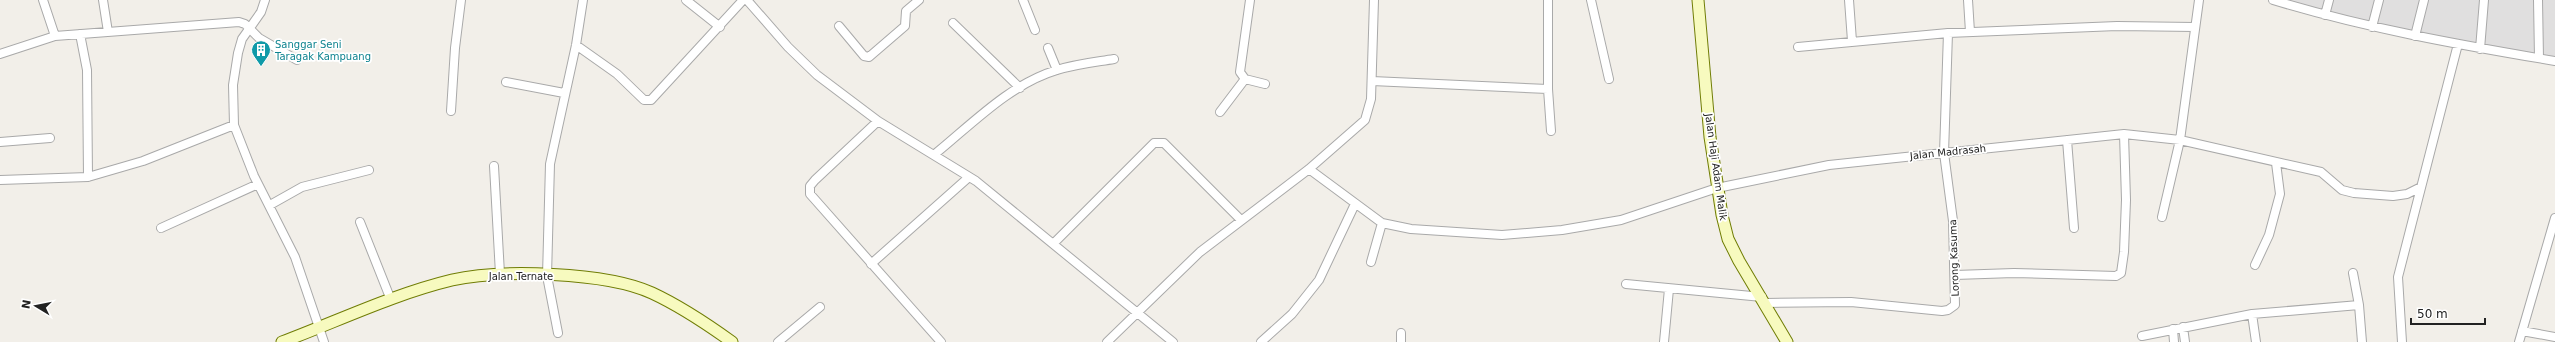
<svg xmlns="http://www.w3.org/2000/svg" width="2555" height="342" font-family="'DejaVu Sans',sans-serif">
	<rect width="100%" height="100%" fill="#f2efe9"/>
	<path fill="#e0dfdf" d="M 2273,0 L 2555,0 L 2555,61 L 2523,57 Z"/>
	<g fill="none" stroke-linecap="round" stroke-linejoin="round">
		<g stroke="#a9a9a9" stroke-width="10">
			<path id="street" d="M 43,0 L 55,36
				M 103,0 L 108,32
				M 265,0 L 261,12 L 242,39 L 238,53 L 233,85 L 234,125 L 254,176 L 295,257 L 324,342
				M 686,0 L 720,27
				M 747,0 L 788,47 L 817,75 L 878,121 L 976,181 L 1173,342
				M 1023,0 L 1035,30
				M 1250,0 L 1240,72 L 1245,79 L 1265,84
				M 1548,0 L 1548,89 L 1551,131
				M 1591,0 L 1609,79
				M 1849,0 L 1852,41
				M 1968,0 L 1970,32
				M 2273,0 C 2365,28 2460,45 2555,61
				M 2538,0 L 2539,58
				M 2325,15 L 2329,0
				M 953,23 L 1020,88
				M 839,26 L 864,56 L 869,57 L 905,26 L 906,11 L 919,0
				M 2372,27 L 2379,0
				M 80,34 L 87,70 L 88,177
				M 2415,36 L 2424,0
				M 576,45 L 617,74 L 644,100 L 651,100 L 743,0
				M 1798,47 L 1948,33
				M 1048,48 L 1057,70
				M 2480,49 L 2484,0
				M 0,54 L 55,36 L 239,22 L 245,24 L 259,38 L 297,60
				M 1372,81 L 1548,89
				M 506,82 L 564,93
				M 451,111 L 455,48 L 461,0
				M 1220,112 L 1245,79
				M 878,121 L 815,180 L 810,186 L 810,194 L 941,342
				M 2067,140 L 2074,228
				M 0,142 L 50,138
				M 935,154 C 972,124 1010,84 1057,70 C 1076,64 1096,62 1114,59
				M 494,166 L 500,274
				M 1309,169 L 1382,223 L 1411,229 L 1502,235 L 1562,230 L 1621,220 L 1717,188 L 1829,165 L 2124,134 L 2180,140 L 2321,172 L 2342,190 L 2354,193 L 2393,196 L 2407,194 L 2421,187
				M 0,180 L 88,177 L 143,161 L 234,125
				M 270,205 L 302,187 L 369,170
				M 2162,217 L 2180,140 L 2199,0
				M 360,222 L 391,300
				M 161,228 L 258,184
				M 1053,244 L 1154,143 L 1164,143 L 1241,220
				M 1371,262 L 1382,223
				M 871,264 L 969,177
				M 2255,265 L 2269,235 L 2280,194 L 2276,163
				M 2353,273 L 2359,305 L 2362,342
				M 1955,275 L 2014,273 L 2116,276 L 2121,273 L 2124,252 L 2126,200 L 2124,134
				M 1626,284 L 1762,297
				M 1765,303 L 1851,302 L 1942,311 L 1948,310 L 1955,305 L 1953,221 L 1944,153 L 1948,33 L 2117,26 L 2195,27
				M 2252,314 L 2256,342
				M 2183,327 L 2185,342
				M 2173,329 L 2174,342
				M 2522,331 L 2555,337
				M 558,333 L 547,276 L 550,164 L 576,45 L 583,0
				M 1401,333 L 1401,342
				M 2142,336 L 2252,314 L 2359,305
				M 778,342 L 820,307
				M 1107,342 L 1200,252 L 1309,169 L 1365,120 L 1371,99 L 1374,0
				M 1261,342 L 1292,314 L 1319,280 L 1355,204
				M 1664,342 L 1669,289
				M 2402,342 L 2398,277 L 2458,44
				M 2519,342 L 2555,218"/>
		</g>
		<g stroke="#707d05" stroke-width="13">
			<path id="secondary" d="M 1698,0 L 1710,137 L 1722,215 L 1728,239 L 1739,261 L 1787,342
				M 282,342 C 338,321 394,294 452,280 C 501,269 606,272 652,293 C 680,306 707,324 732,342"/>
		</g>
		<use href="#street" stroke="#fff" stroke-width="8"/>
		<use href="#secondary" stroke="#f7fabf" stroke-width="11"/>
	</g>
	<defs>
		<g id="building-pin" transform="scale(1)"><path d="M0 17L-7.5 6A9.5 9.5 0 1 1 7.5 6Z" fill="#0f9aa8" stroke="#fff"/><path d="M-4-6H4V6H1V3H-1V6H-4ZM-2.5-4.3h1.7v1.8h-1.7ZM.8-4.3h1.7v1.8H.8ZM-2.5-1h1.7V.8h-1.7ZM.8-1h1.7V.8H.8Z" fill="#fff"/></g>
	</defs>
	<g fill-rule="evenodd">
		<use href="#building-pin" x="261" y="50"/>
	</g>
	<g text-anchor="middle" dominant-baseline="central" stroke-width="3.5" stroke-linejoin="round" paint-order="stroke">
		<g font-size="10" fill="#0d838f" stroke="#fff" text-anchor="start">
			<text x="275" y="44">Sanggar Seni<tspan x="275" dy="12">Taragak Kampuang</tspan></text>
		</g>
		<g font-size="10" fill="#222" stroke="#fff">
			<text transform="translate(1948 152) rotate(-6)">Jalan Madrasah</text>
			<text transform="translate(1716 167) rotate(82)">Jalan Haji Adam Malik</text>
			<text transform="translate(1954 258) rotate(-92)">Lorong Kasuma</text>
			<text x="521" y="276">Jalan Ternate</text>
		</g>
	</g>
	<g transform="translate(36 306) rotate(280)" stroke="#ffffff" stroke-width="3" paint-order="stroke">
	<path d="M0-3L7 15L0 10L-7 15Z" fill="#222222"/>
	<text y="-6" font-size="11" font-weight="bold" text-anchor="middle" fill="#222222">N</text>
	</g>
	<path d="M2411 318v6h74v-6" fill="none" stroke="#222222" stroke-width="2"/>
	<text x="2417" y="318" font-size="12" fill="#222222" stroke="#ffffff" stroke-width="3" paint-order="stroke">50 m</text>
</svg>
